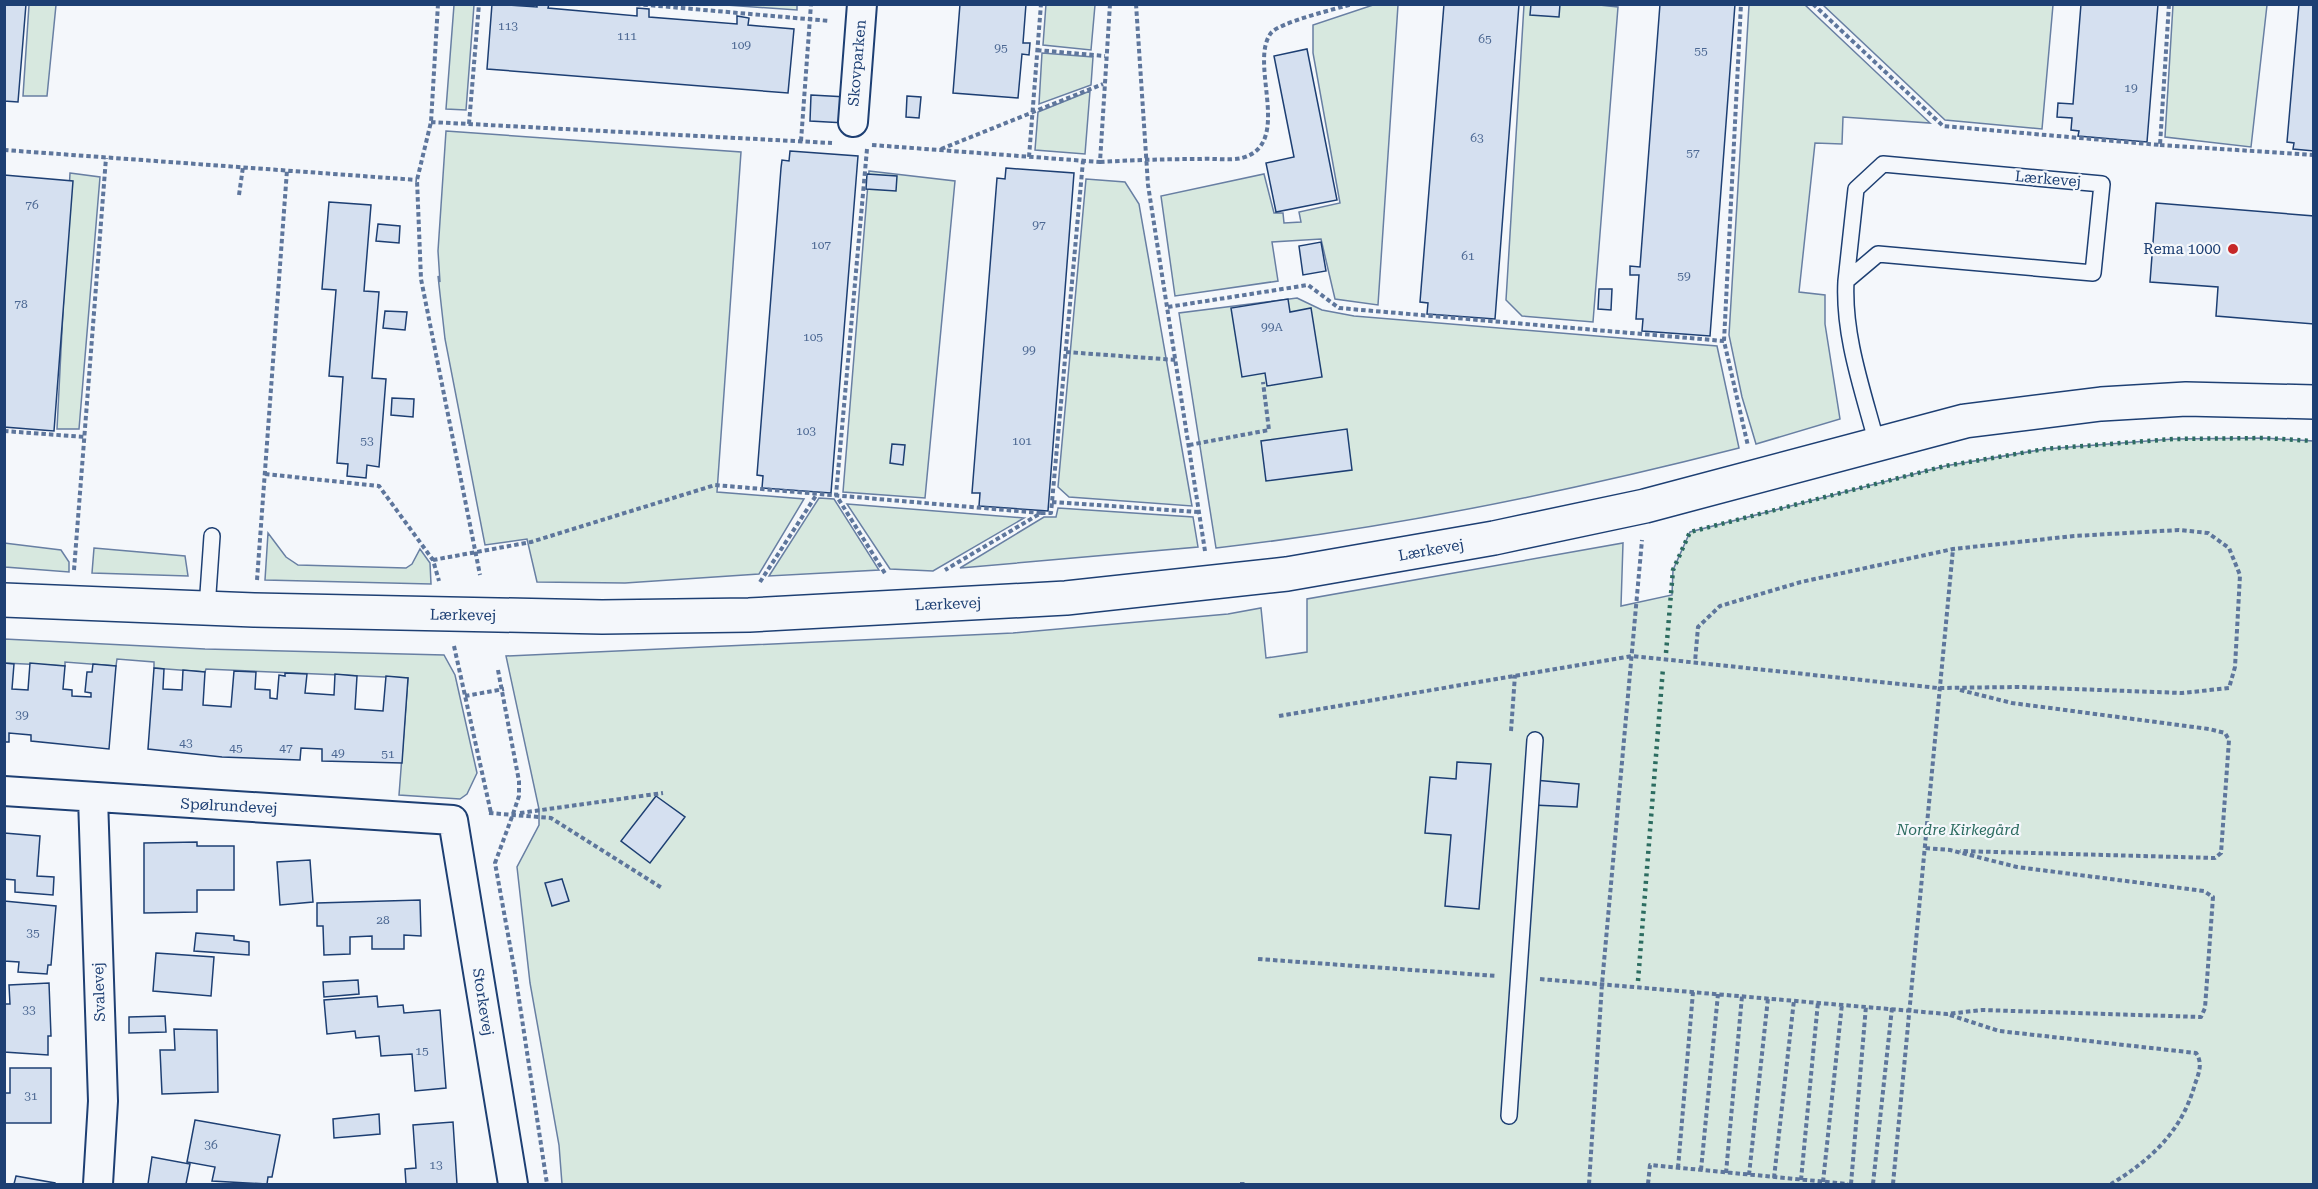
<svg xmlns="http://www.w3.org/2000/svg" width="2318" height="1189" font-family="'Roboto Serif',serif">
	<rect width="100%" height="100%" fill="#f4f7fb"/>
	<path fill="#d7e8df" stroke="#687fa3" stroke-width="1.5" d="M 1046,4 L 1095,5 L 1091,50 L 1043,45 Z
		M 1590,4 L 1618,7 L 1593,322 L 1522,316 L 1506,300 L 1524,5 Z
		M 29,5 L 56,5 L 47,96 L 23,96 Z
		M 454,5 L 474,5 L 466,110 L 446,109 Z
		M 726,5 L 797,5 L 797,10 Z
		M 1373,5 L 1398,5 L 1378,305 L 1335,299 L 1321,239 L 1272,242 L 1278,281 L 1175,296 L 1161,196 L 1264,174 L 1274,213 L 1283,213 L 1284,223 L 1301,222 L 1299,212 L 1340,203 L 1313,53 L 1313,25 Z
		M 1749,5 L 1805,5 L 1930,123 L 1843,117 L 1842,144 L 1815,143 L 1799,292 L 1825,295 L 1825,324 L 1840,419 L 1756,444 L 1742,397 L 1729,335 Z
		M 1823,5 L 2053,5 L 2042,129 L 1945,120 Z
		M 2173,5 L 2267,5 L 2251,147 L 2165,137 Z
		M 1042,53 L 1093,57 L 1091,85 L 1039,104 Z
		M 1090,91 L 1085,154 L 1035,150 L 1038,112 Z
		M 446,131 L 741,152 L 717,492 L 804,499 L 759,574 L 625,583 L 537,582 L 527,539 L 485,545 L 445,339 L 438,276 L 440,282 L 438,251 Z
		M 869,171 L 955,181 L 925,498 L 843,492 Z
		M 70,173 L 100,177 L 79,429 L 57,429 Z
		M 1086,179 L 1125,182 L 1139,204 L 1192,506 L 1069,497 L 1058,487 Z
		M 1297,298 L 1322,310 L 1354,316 L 1717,346 L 1739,448 C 1567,492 1393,528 1216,548 L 1179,313 Z
		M 2264,438 L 2313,441 L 2313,1184 L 562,1184 L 559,1145 L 530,983 L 517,867 L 539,825 L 539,809 L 506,656 L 1013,633 L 1228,614 L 1261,608 L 1266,658 L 1307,652 L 1307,599 L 1623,543 L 1621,606 L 1672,595 L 1673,570 L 1690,532 L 1945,466 L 2045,449 L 2173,439 Z
		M 819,498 L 834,499 L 879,570 L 769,576 Z
		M 847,504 L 1024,518 L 933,571 L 890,569 Z
		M 1058,508 L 1193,517 L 1198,547 L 960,568 L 1044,517 L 1056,517 Z
		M 268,533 L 286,557 L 298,565 L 406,568 L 412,564 L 420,549 L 430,563 L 431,584 L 265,580 Z
		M 4,543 L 61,550 L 69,562 L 69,572 L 5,567 Z
		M 94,548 L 185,556 L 188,576 L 92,573 Z
		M 4,639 L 205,649 L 444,655 L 455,675 L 477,773 L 467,794 L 460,799 L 399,795 L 408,678 L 206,669 L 205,672 L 154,668 L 154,662 L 117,659 L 116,666 L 65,662 L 65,666 L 5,663 Z"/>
	<path fill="#d5e0f0" stroke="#1d3f73" stroke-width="1.5" d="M 4,4 L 26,4 L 18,102 L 4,101 Z
		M 492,4 L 537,7 L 537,4 L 549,4 L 548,8 L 637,16 L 637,8 L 649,9 L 649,17 L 737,24 L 737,16 L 749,18 L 748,25 L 794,29 L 788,93 L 487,69 Z
		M 960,4 L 1026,4 L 1023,43 L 1030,43 L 1029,55 L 1022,54 L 1018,98 L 953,93 Z
		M 1444,4 L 1519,4 L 1495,319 L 1427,314 L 1428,303 L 1420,302 Z
		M 1531,4 L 1560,4 L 1559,17 L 1530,15 Z
		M 1660,4 L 1735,4 L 1710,336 L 1642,331 L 1643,319 L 1636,319 L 1639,275 L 1630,275 L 1630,266 L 1640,267 Z
		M 2081,4 L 2158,4 L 2147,142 L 2078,136 L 2079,131 L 2071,130 L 2072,118 L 2057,117 L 2058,103 L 2073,104 Z
		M 2299,4 L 2314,4 L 2314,151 L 2293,149 L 2294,143 L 2287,142 Z
		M 1307,49 L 1337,200 L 1276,212 L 1266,163 L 1294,157 L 1274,56 Z
		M 811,95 L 847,97 L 845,123 L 810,121 Z
		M 907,96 L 921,97 L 919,118 L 906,117 Z
		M 790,151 L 858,156 L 831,493 L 762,488 L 763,476 L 757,475 L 781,168 L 782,160 L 789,161 Z
		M 1006,168 L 1074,173 L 1048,511 L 979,506 L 980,493 L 972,493 L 997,178 L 1005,179 Z
		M 867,174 L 897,176 L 896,191 L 866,189 Z
		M 4,175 L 73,181 L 54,431 L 4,427 Z
		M 329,202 L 371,205 L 364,291 L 379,292 L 372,378 L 386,379 L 379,467 L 367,465 L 366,478 L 347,476 L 348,464 L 337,463 L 343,377 L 329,376 L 336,290 L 322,289 Z
		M 2156,203 L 2314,216 L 2314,324 L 2216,316 L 2218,287 L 2150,282 Z
		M 378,224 L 400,226 L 399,243 L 376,241 Z
		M 1321,242 L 1326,271 L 1303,275 L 1299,246 Z
		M 1599,289 L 1612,289 L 1611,310 L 1598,309 Z
		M 1288,299 L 1290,312 L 1311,308 L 1322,377 L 1267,386 L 1265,373 L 1242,377 L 1231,308 Z
		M 385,311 L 407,312 L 405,330 L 383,328 Z
		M 392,398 L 414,399 L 413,417 L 391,415 Z
		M 1347,429 L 1352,470 L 1266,481 L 1261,441 Z
		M 892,444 L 905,445 L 903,465 L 890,463 Z
		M 4,663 L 14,664 L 12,689 L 28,690 L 30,663 L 65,666 L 63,689 L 72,690 L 72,696 L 91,697 L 91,693 L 85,692 L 87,672 L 92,672 L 93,664 L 116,666 L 109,749 L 31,741 L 31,735 L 9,733 L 9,742 L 4,742 Z
		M 154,668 L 164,669 L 163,689 L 182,690 L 183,670 L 205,672 L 203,705 L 231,707 L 234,671 L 256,672 L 255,689 L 270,690 L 270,698 L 277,699 L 279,675 L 285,676 L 285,673 L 307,674 L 305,693 L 334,695 L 335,674 L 357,676 L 355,709 L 383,711 L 386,676 L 408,678 L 402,763 L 322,761 L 322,749 L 301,748 L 300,760 L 222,757 L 148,749 Z
		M 1457,762 L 1491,764 L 1479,909 L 1445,906 L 1451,835 L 1425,833 L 1430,777 L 1456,779 Z
		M 1534,780 L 1579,784 L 1577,807 L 1533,805 Z
		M 656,796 L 685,817 L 650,863 L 621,841 Z
		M 4,833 L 40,836 L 37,876 L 54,877 L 53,895 L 15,892 L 15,880 L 4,879 Z
		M 197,842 L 197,846 L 234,846 L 234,890 L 197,890 L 197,912 L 144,913 L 144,843 Z
		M 310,860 L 313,902 L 280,905 L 277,862 Z
		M 562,879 L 569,901 L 552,906 L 545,883 Z
		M 420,900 L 421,936 L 404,935 L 404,949 L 372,949 L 372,936 L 350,937 L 350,954 L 324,955 L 323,926 L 317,926 L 317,903 Z
		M 4,901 L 56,906 L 51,965 L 48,965 L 47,974 L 18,972 L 19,962 L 4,961 Z
		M 196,933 L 234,936 L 234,940 L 249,942 L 249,955 L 194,951 Z
		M 156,953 L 214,957 L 211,996 L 153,991 Z
		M 358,980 L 359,994 L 324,997 L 323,982 Z
		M 49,983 L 51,1036 L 48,1036 L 48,1055 L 4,1052 L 4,1004 L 10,1004 L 9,985 Z
		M 377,996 L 378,1007 L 403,1005 L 404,1013 L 440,1010 L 446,1088 L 415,1091 L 412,1054 L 381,1056 L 379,1036 L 356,1038 L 355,1031 L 327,1034 L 324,1000 Z
		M 165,1016 L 166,1032 L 129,1033 L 129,1017 Z
		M 174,1029 L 217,1030 L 218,1092 L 162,1094 L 160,1050 L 175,1050 Z
		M 10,1068 L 51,1068 L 51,1123 L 4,1123 L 4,1093 L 10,1093 Z
		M 379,1114 L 380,1134 L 334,1138 L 333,1119 Z
		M 195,1120 L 280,1135 L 272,1177 L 268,1177 L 267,1184 L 212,1181 L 215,1167 L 187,1162 Z
		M 453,1122 L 457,1184 L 406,1184 L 405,1169 L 416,1168 L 413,1125 Z
		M 152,1157 L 190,1164 L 186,1184 L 148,1184 Z
		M 16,1176 L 55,1183 L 55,1184 L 14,1184 Z"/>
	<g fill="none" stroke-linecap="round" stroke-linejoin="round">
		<g stroke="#1d3f73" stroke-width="18">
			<path id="service" d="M 1846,281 L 1856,189 L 1883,164 L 2102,184 L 2093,273 L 1878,254 L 1846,281 C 1843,336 1863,391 1877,444
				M 207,608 L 212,536
				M 1509,1116 L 1535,740"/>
		</g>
		<g stroke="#1d3f73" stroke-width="32">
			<path id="minor" d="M 853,122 L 862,4
				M 4,791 L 453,820 L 513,1184
				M 93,798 L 103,1101 L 98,1184"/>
		</g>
		<g stroke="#1d3f73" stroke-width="36">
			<path id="tertiary" d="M 4,600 L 254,610 L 602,617 L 749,615 L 1066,598 L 1287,574 L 1494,538 L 1645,506 L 1965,421 L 2101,404 L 2186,399 L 2314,402"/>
		</g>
		<path stroke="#5e769c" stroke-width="4" stroke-dasharray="4.5 3" stroke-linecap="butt" d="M 438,4 L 431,122 L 417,180 L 421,279 L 480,575
			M 636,4 L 830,21
			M 1136,4 L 1148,185 L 1205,551
			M 1813,4 L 1943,126 L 2160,145 L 2169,4
			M 1037,50 L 1105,56
			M 431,122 L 832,143
			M 469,124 L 479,4
			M 801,141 L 811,4
			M 872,145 L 1100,162 L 1110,4
			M 2160,145 L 2314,155
			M 867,149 L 836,495 L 886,575
			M 941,149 L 1103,84
			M 4,150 L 417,180
			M 1029,157 L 1041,4
			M 1100,162 C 1134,160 1167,159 1201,159 C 1213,158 1230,161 1242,158 C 1294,144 1248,63 1271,33 C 1280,22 1336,9 1352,4
			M 239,195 L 243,167
			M 1168,307 L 1308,285 L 1339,308 L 1724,341 L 1748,446
			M 1724,341 L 1741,4
			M 1066,352 L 1176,360
			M 4,431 L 85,437
			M 1189,445 L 1269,430 L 1263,382
			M 265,474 L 379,486 L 433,560 L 439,581
			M 1052,502 L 1199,512
			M 1041,513 L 1051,513 L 1083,161
			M 433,560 L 531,542 L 715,485 L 1041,513 L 945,570
			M 74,570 L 106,158
			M 257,580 L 287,170
			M 760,582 L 817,494
			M 454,646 L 491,813
			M 498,670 L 519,781 L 519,796 L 513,814 L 495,863 L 515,973 L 547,1184
			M 1960,690 L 2012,703 L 2209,729 L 2225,733 L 2229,740 L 2221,853 L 2215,858 L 1960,851
			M 465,696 L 504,689
			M 1279,716 L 1632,656 L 1938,688 L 2019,687 L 2182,693 L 2229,688 L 2235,667 L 2240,575 L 2229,548 L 2208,533 L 2179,530 L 2074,536 L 1953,549 L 1801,582 L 1720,606 L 1698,627 L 1695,662
			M 1511,731 L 1515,675
			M 489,813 L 551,818 L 662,888
			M 520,813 L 663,793
			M 1258,959 L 1497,976
			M 1540,979 L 1947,1014 L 1982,1010 L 2201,1017 L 2205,1008 L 2213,897 L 2204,891 L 2017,867 L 1950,850 L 1924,848
			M 1950,1015 L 1999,1031 L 2196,1053 C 2203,1063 2199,1073 2195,1084 C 2182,1131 2151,1160 2111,1184
			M 1678,1168 L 1693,992
			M 1701,1170 L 1718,994
			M 1726,1173 L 1742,996
			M 1749,1175 L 1768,998
			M 1774,1178 L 1794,1000
			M 1801,1180 L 1818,1002
			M 1823,1182 L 1842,1004
			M 1240,1184 L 1245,1184
			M 1589,1184 L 1602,984 L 1642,540
			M 1648,1184 L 1650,1165 L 1848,1184
			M 1851,1184 L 1866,1006
			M 1873,1184 L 1892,1008
			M 1893,1184 L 1953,549"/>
		<use href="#service" stroke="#f4f7fb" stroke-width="15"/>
		<use href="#minor" stroke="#f4f7fb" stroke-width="28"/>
		<use href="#tertiary" stroke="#f4f7fb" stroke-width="33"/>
		<path stroke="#2c6c60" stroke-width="4.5" stroke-dasharray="3 4.5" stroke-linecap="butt" d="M 1666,653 L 1673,570 L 1690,532 L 1945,466 L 2045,449 L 2173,439 L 2264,438 L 2314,441
			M 1638,981 L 1663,668"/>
	</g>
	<circle fill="#c62828" stroke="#f4f7fb" stroke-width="2" cx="2233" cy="249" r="6"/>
	<g text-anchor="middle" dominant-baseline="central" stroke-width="4.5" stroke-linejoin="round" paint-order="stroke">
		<g font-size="12" fill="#4b6792">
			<text x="508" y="26">113</text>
			<text x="627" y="36">111</text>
			<text x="1485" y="39">65</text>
			<text x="741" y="45">109</text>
			<text x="1001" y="48">95</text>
			<text x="1701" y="51">55</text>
			<text x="2131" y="88">19</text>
			<text x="1477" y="138">63</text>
			<text x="1693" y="153">57</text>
			<text x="32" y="205">76</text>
			<text x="1039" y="225">97</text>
			<text x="821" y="245">107</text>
			<text x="1468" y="256">61</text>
			<text x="1684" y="276">59</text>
			<text x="21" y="304">78</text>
			<text x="1272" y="327">99A</text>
			<text x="813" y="337">105</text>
			<text x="1029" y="350">99</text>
			<text x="806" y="431">103</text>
			<text x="367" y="441">53</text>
			<text x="1022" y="441">101</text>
			<text x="22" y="715">39</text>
			<text x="186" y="743">43</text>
			<text x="236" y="748">45</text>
			<text x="286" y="748">47</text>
			<text x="338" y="753">49</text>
			<text x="388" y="754">51</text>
			<text x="383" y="920">28</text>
			<text x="33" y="933">35</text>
			<text x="29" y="1010">33</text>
			<text x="422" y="1051">15</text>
			<text x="31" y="1096">31</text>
			<text x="211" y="1145">36</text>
			<text x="436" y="1165">13</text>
		</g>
		<g font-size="15" fill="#1d3f73" stroke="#f4f7fb">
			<text transform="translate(857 63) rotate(-85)">Skovparken</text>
			<text transform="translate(2048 179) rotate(5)">Lærkevej</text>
			<text transform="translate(1431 550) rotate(-10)">Lærkevej</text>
			<text transform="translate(948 604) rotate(-2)">Lærkevej</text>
			<text transform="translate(463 615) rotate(1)">Lærkevej</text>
			<text transform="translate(229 806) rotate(3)">Spølrundevej</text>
			<text transform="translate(99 992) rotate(-92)">Svalevej</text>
			<text transform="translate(483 1002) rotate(81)">Storkevej</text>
		</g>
		<g font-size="15" fill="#1d3f73" stroke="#f4f7fb" text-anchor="end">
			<text x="2221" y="249">Rema 1000</text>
		</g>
		<g font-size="15" font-style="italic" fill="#2c6c60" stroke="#f4f7fb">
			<text x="1958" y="830">Nordre Kirkegård</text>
		</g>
	</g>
	<rect width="2318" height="1189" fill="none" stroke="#1d3f73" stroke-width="12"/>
</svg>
